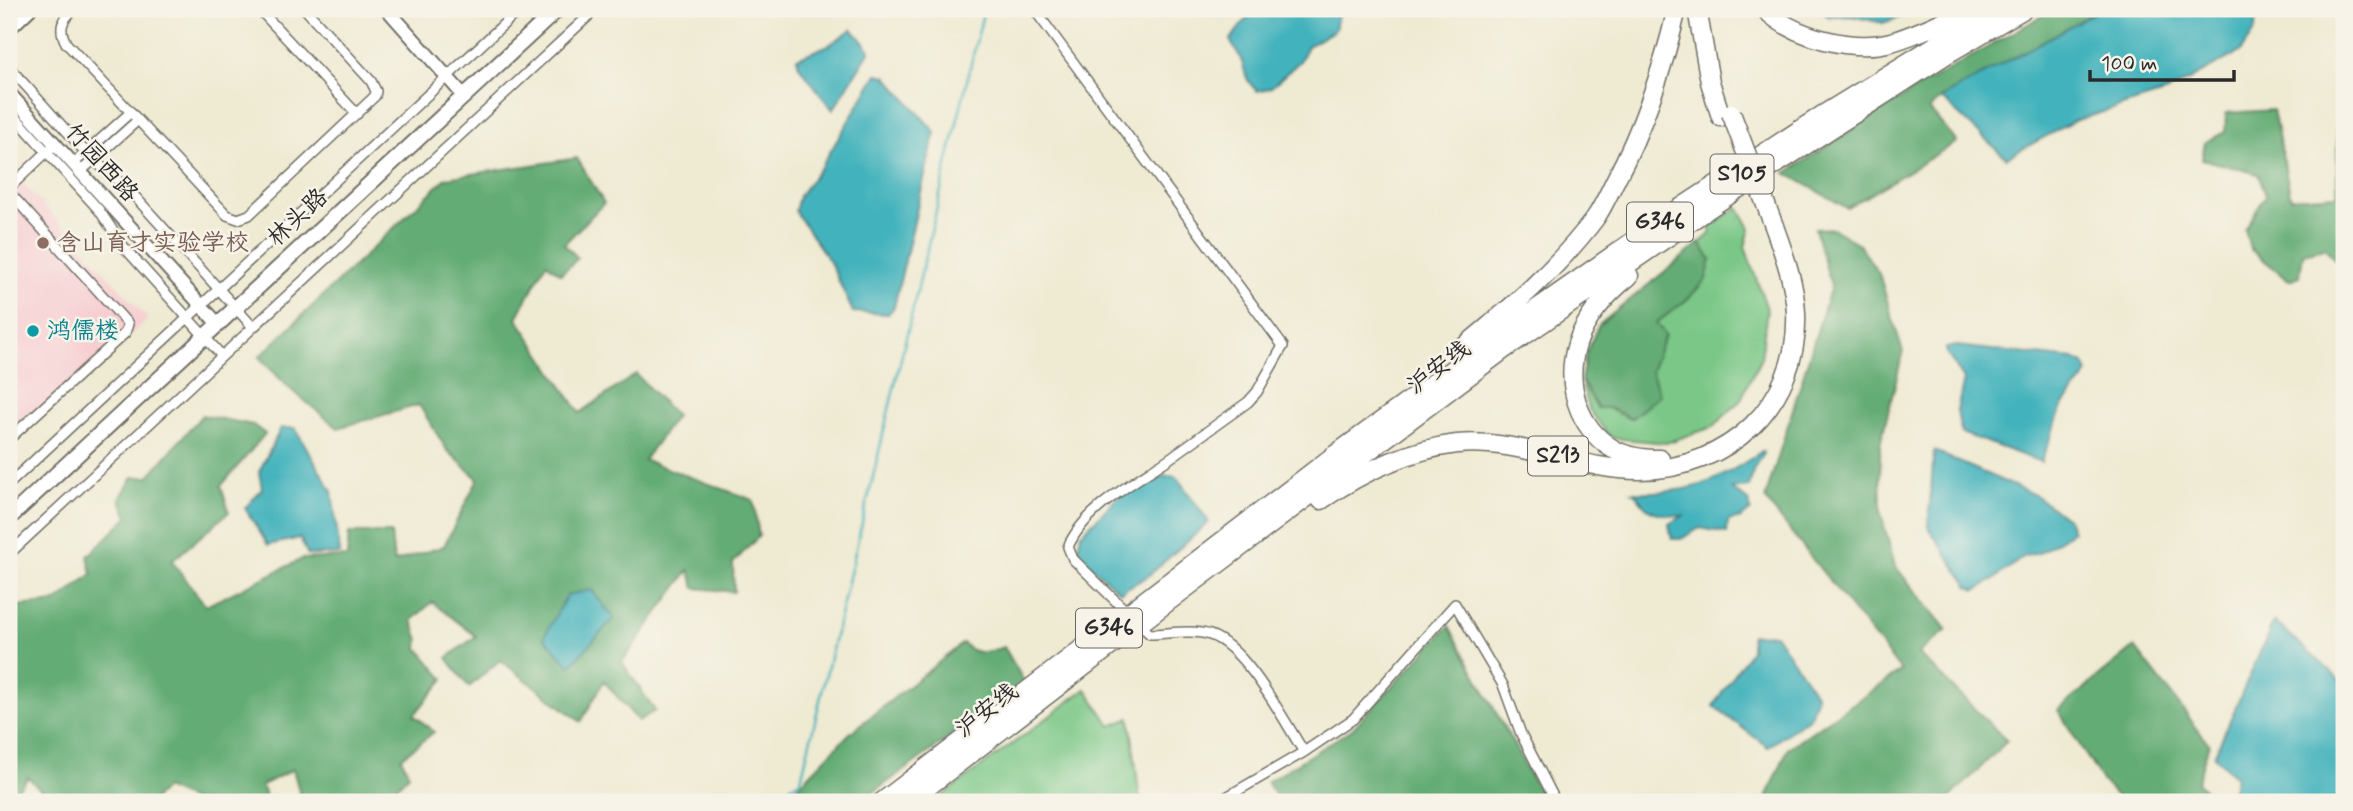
<svg xmlns="http://www.w3.org/2000/svg" width="2353" height="811" font-family="Mynerve,'LXGW WenKai TC',sans-serif">
	<rect width="100%" height="100%" fill="#f7f3e8"/>
	<filter id="ink" filterUnits="userSpaceOnUse"><feTurbulence type="fractalNoise" baseFrequency=".0143" numOctaves="2"/><feDisplacementMap in="SourceGraphic" scale="14" xChannelSelector="R" yChannelSelector="G"/><feConvolveMatrix kernelMatrix="1 2 1 2 8 2 1 2 1" color-interpolation-filters="sRGB"/></filter>
	<filter id="wash" filterUnits="userSpaceOnUse"><feTurbulence type="fractalNoise" baseFrequency=".00686" numOctaves="4" result="noise"/><feDisplacementMap in="SourceGraphic" scale="28" xChannelSelector="R" yChannelSelector="G"/><feGaussianBlur stdDeviation="1.57" result="paint"/><feColorMatrix in="noise" values="0 0 0 0 0 0 0 0 0 0 0 0 0 0 0 0 0 1.4 0 .05"/><feComposite in="paint" operator="in"/></filter>
	<g filter="url(#wash)">
		<rect width="100%" height="100%" fill="#efead2"/>
		<path fill="#f7cfd3" d="M 9,168 L 148,319 L 9,446 Z"/>
		<path fill="#7ac787" stroke="#527959" stroke-width="2" d="M 1738,207 L 1750,228 L 1745,247 L 1767,309 L 1761,358 L 1740,401 L 1713,427 L 1666,443 L 1613,438 L 1606,432 L 1588,408 L 1581,379 L 1597,408 L 1608,408 L 1630,419 L 1665,335 L 1656,323 L 1689,298 L 1711,259 L 1700,243 L 1710,234 L 1711,226 Z
			M 1086,689 L 1111,726 L 1130,718 L 1140,802 L 934,802 Z"/>
		<path fill="#63ac74" stroke="#476c50" stroke-width="2" d="M 2054,9 L 2101,9 L 1941,98 L 1929,109 L 1957,142 L 1847,208 L 1786,173 L 1920,86 Z
			M 2273,110 L 2291,198 L 2337,195 L 2337,122 L 2344,123 L 2344,270 L 2325,248 L 2303,253 L 2300,276 L 2289,280 L 2250,249 L 2245,230 L 2266,195 L 2258,174 L 2202,159 L 2205,142 L 2225,132 L 2226,113 Z
			M 577,158 L 604,203 L 564,244 L 578,258 L 561,274 L 546,263 L 517,318 L 580,413 L 636,374 L 676,416 L 644,460 L 753,500 L 759,536 L 733,563 L 734,592 L 695,588 L 689,570 L 622,662 L 655,711 L 638,721 L 604,681 L 581,722 L 500,660 L 469,687 L 447,658 L 476,636 L 432,602 L 412,620 L 419,640 L 418,648 L 444,679 L 414,715 L 434,732 L 401,758 L 409,774 L 383,802 L 302,802 L 293,769 L 261,786 L 268,802 L 196,802 L 165,788 L 152,801 L 45,794 L 28,777 L 9,800 L 9,607 L 56,602 L 92,574 L 88,556 L 128,517 L 120,498 L 133,477 L 148,477 L 202,415 L 253,425 L 265,434 L 221,486 L 229,512 L 172,561 L 206,606 L 302,559 L 347,557 L 349,533 L 391,533 L 394,562 L 444,546 L 478,479 L 447,450 L 419,405 L 338,428 L 289,388 L 259,357 L 446,178 Z
			M 1832,228 L 1859,244 L 1879,274 L 1903,352 L 1880,445 L 1881,514 L 1895,566 L 1947,630 L 1918,653 L 2007,741 L 1946,802 L 1759,802 L 1766,800 L 1788,748 L 1901,671 L 1765,499 L 1831,286 L 1815,229 Z
			M 1700,243 L 1711,259 L 1706,279 L 1689,298 L 1656,323 L 1665,335 L 1651,371 L 1660,395 L 1631,419 L 1609,408 L 1597,408 L 1581,379 L 1587,350 L 1599,325 Z
			M 1449,626 L 1545,802 L 1280,802 L 1267,782 L 1352,729 Z
			M 963,643 C 975,657 989,652 1004,647 L 1025,683 L 860,802 L 783,802 L 849,734 Z
			M 2135,647 L 2209,744 L 2197,782 L 2217,802 L 2122,802 L 2102,781 L 2058,710 Z"/>
		<path fill="#43b2bc" stroke="#376e74" stroke-width="2" d="M 1254,9 L 1339,9 L 1335,30 L 1308,46 L 1300,61 L 1270,88 L 1257,91 C 1242,77 1247,71 1239,55 C 1236,49 1232,46 1230,40 Z
			M 1817,9 L 1919,9 L 1915,12 L 1883,23 L 1851,16 L 1830,17 Z
			M 2101,9 L 2256,9 L 2255,30 L 2241,51 L 2167,92 L 2074,121 L 2006,158 L 1941,98 Z
			M 852,29 L 870,50 L 833,110 L 799,66 L 797,58 L 829,45 Z
			M 877,74 L 886,76 L 935,132 L 894,307 L 888,314 L 853,312 L 830,262 L 795,211 L 799,196 L 821,167 Z
			M 1957,346 L 2073,359 L 2084,364 L 2088,373 L 2062,407 L 2041,462 L 1961,433 L 1957,411 L 1964,379 L 1947,354 L 1946,348 Z
			M 281,428 L 295,428 L 332,491 L 340,554 L 308,555 L 300,538 L 268,545 L 245,508 L 262,489 L 259,472 Z
			M 1762,451 L 1764,454 L 1754,468 L 1749,487 L 1732,489 L 1749,502 L 1751,510 L 1741,518 L 1728,521 L 1727,533 L 1700,528 L 1681,539 L 1672,539 L 1669,524 L 1683,516 C 1670,515 1653,515 1644,505 C 1639,500 1639,496 1633,492 C 1691,494 1715,484 1762,451 Z
			M 1934,451 L 2035,495 L 2068,519 L 2073,531 L 2039,553 L 2025,556 L 1986,585 L 1976,590 L 1968,586 L 1928,527 Z
			M 1176,476 L 1209,522 L 1148,576 L 1120,592 L 1081,557 L 1078,548 L 1081,534 L 1117,498 L 1152,477 Z
			M 591,590 L 614,618 L 570,666 L 544,637 L 567,595 Z
			M 2274,621 L 2344,683 L 2344,791 L 2329,802 L 2230,802 L 2236,777 L 2214,756 Z
			M 1775,634 L 1817,696 L 1810,717 L 1768,747 L 1713,706 L 1751,650 L 1751,635 Z"/>
		<g fill="none" stroke-linecap="round" stroke-linejoin="round">
			<path stroke="#43b2bc" stroke-width="2.5" d="M 767,802 L 801,780 L 984,9"/>
		</g>
	</g>
	<g filter="url(#ink)">
		<g fill="none" stroke-linecap="round" stroke-linejoin="round">
			<g stroke="#706e65" stroke-width="12">
				<path id="street" d="M 74,9 C 62,20 58,28 66,43 L 227,215 L 238,219 L 249,215 L 375,96 L 376,91 L 371,81 L 305,9
					M 259,9 L 357,114
					M 1034,9 L 1283,346 L 1257,392 L 1248,402 C 1223,420 1198,438 1173,456 C 1139,480 1085,507 1068,547 L 1073,559 L 1129,614
					M 9,67 L 90,157 L 129,190 L 253,327
					M 9,110 L 99,210 L 124,247 L 222,356
					M 73,164 L 131,112
					M 80,172 L 138,120
					M 9,188 L 51,148
					M 9,192 L 128,324 L 125,333 L 9,439
					M 9,484 L 520,9
					M 9,554 L 596,9
					M 1139,624 L 1150,634 C 1168,634 1192,629 1210,635 C 1246,647 1283,719 1304,752 L 1353,719 L 1455,604 L 1503,685 L 1521,734 L 1556,802
					M 1218,802 L 1304,752"/>
			</g>
			<g stroke="#706e65" stroke-width="16">
				<path id="secondary" d="M 387,9 L 464,96
					M 9,29 L 30,9
					M 9,93 L 218,324"/>
			</g>
			<g stroke="#706e65" stroke-width="18">
				<path id="primary" d="M 9,518 L 558,9"/>
			</g>
			<g stroke="#706e65" stroke-width="21">
				<path id="highway" d="M 1697,9 L 1710,82 L 1721,117
					M 1765,9 C 1792,37 1853,52 1891,42 C 1918,34 1945,21 1970,9
					M 1629,276 C 1608,293 1586,317 1577,344 C 1565,383 1577,427 1613,449 C 1627,457 1644,459 1660,459
					M 1459,351 C 1509,310 1558,268 1596,217 C 1604,205 1610,191 1616,179 C 1645,124 1663,69 1677,9
					M 1321,500 C 1362,472 1407,450 1457,444 C 1519,438 1578,470 1640,470 C 1727,470 1800,404 1796,313 C 1795,284 1784,254 1774,226
					M 882,802 L 1336,454 L 1501,334 L 1676,211 L 1821,116 L 1995,9
					M 908,802 L 1178,594 L 1503,350 L 1733,192 L 1947,54 L 2024,9"/>
			</g>
			<use href="#street" stroke="#fff" stroke-width="9"/>
			<use href="#secondary" stroke="#fff" stroke-width="12"/>
			<use href="#primary" stroke="#fff" stroke-width="14"/>
			<use href="#highway" stroke="#fff" stroke-width="18"/>
			<g stroke="#706e65" stroke-width="21" stroke-linecap="butt">
				<path id="highway-bridge" d="M 1731,113 L 1774,226"/>
			</g>
			<use href="#highway-bridge" stroke="#fff" stroke-width="18"/>
		</g>
	</g>
	<circle fill="#8d6e63" stroke="#f7f3e8" stroke-width="2.5" cx="43" cy="243" r="7"/>
	<circle fill="#0f9aa8" stroke="#f7f3e8" stroke-width="2.5" cx="33" cy="331" r="7"/>
	<g text-anchor="middle" dominant-baseline="central" stroke-width="5" stroke-linejoin="round" paint-order="stroke">
		<g fill="#f7f3e8" stroke="#686764" stroke-width="2">
			<rect x="1710.5" y="154.5" width="63" height="39" rx="5"/>
			<rect x="1627" y="202.5" width="66" height="39" rx="5"/>
			<rect x="1528" y="436.5" width="60" height="39" rx="5"/>
			<rect x="1076" y="608.5" width="66" height="39" rx="5"/>
		</g>
		<g font-size="23" font-weight="bold" fill="#2b2b2b">
			<text x="1742" y="174">S105</text>
			<text x="1660" y="222">G346</text>
			<text x="1558" y="456">S213</text>
			<text x="1109" y="628">G346</text>
		</g>
		<g font-size="24" fill="#2b2b2b" stroke="#f7f3e8">
			<text transform="translate(101 163) rotate(48)">竹园西路</text>
			<text transform="translate(298 218) rotate(-43)">林头路</text>
			<text transform="translate(1439 368) rotate(-37)">沪安线</text>
			<text transform="translate(987 711) rotate(-38)">沪安线</text>
		</g>
		<g font-size="24" fill="#785e54" stroke="#f7f3e8" text-anchor="start">
			<text x="57" y="243">含山育才实验学校</text>
		</g>
		<g font-size="24" fill="#0d838f" stroke="#f7f3e8" text-anchor="start">
			<text x="47" y="331">鸿儒楼</text>
		</g>
	</g>
	<rect width="2353" height="811" fill="none" stroke="#f7f3e8" stroke-width="35"/>
	<path d="M2090 70v10h144v-10" fill="none" stroke="#2b2b2b" stroke-width="3.5"/>
	<text x="2101" y="70" font-size="21" fill="#2b2b2b" stroke="#f7f3e8" stroke-width="5" paint-order="stroke">100 m</text>
</svg>
